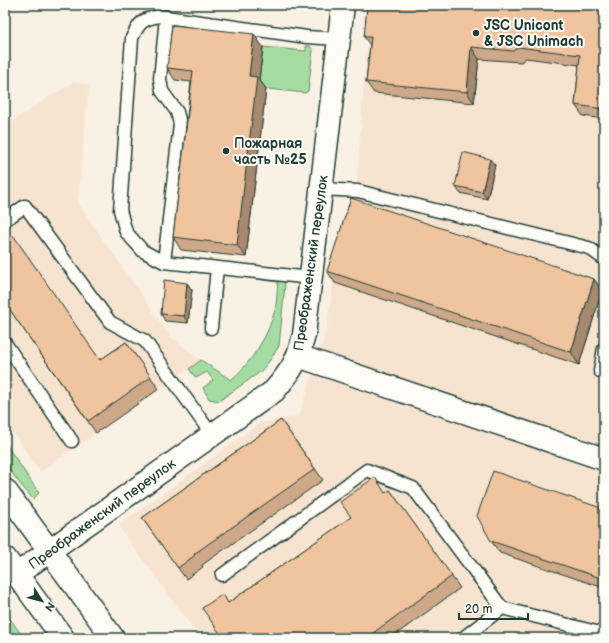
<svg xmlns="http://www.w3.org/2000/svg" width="609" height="643" font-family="'Balsamiq Sans',sans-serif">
	<rect width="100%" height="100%" fill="#faf1e5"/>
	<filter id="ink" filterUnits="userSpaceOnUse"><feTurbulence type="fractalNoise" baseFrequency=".025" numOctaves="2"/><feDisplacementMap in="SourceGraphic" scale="8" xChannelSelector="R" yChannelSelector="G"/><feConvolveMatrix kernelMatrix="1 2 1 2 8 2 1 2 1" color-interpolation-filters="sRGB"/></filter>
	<g filter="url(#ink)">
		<path fill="#f7e4d0" d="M 369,5 L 604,5 L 604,638 L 200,638 L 118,526 L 260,423 L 299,416 L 327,329 L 333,282 L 355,212 Z
			M 73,82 L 89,85 L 78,203 L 170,336 L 201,360 L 40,472 L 5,421 L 5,126 Z"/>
		<path fill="#a4dca1" stroke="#628c6a" d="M 306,46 L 310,46 L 313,50 L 308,91 L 305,93 L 258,88 L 263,47 L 306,51 Z
			M 249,276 L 283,281 L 285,285 L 279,346 L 268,363 L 260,372 L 219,401 L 209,399 L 203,388 L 213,380 L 207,372 L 196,378 L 189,369 L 201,360 L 231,380 C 252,362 268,336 275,310 C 277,301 277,291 278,282 L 249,278 Z
			M 5,443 L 39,493 L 33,499 L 20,484 L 5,464 Z
			M 5,612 L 24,638 L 5,638 Z"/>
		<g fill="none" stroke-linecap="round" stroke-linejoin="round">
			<g stroke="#1f3d34" stroke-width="15">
				<path id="lane" d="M 321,189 L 358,191 L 589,248 L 604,259
					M 5,220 L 25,206 L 110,322 L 145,341 L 212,435
					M 164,262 L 180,124 L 177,112 L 162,91 L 160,79 L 166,17
					M 311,278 L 164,262 L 143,251 L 126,232 L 120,210 L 132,38 C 139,23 142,19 159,16 L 307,37 L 338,39
					M 211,328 L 217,268
					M 5,343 L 72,441
					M 600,371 L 604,348
					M 222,575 L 367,470 L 413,488 L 502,608
					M 463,638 L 502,608 L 604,634"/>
			</g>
			<g stroke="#1f3d34" stroke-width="25">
				<path id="street" d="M 298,356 L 604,459"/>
			</g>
			<g stroke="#1f3d34" stroke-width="25">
				<path id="secondary" d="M 5,490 L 113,638
					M 5,558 L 63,638
					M 17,574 L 274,391 C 292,370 297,362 304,335 L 343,5"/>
			</g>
			<use href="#lane" stroke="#fdfcf7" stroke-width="12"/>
			<use href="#street" stroke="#fdfcf7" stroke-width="22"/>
			<use href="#secondary" stroke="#fdfcf7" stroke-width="22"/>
		</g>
		<path fill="#cea989" stroke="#1f3d34" d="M 604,5 L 604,119 L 583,116 L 575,105 L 579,65 L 526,58 L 521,62 L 479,59 L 474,103 L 374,93 L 366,82 L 370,45 L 364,37 L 373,6 Z
			M 263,47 L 259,79 L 266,89 L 246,257 L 181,250 L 173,237 L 191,82 L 175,80 L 167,68 Z
			M 495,165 L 487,199 L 460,193 L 455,186 Z
			M 327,271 L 594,279 L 602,291 L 579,365 L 335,283 Z
			M 187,283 L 192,290 L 188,323 L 165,321 L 161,314 Z
			M 5,303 L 100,360 L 126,342 L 159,389 L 96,433 Z
			M 281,420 L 323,480 L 202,565 L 203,567 L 186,579 L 142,518 Z
			M 390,490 L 460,588 L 391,638 L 223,638 L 228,603 Z
			M 604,509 L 604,588 L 500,553 L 491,541 Z"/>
		<path fill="#a7896f" stroke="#1f3d34" d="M 254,34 L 263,47 L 259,79 L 266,89 L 246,257 L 237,245 L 249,76 Z
			M 471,47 L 479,59 L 474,103 L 467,92 Z
			M 490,159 L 495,165 L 487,199 L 482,192 Z
			M 594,279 L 602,291 L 579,365 L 571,352 Z
			M 187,283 L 192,290 L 188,323 L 184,316 Z"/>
		<path fill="#efc49f" stroke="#1f3d34" d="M 374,5 L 604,5 L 604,109 L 575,105 L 580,55 L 518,47 L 513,51 L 471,47 L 467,92 L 366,82 L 371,37 L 364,37 L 367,6 L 373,6 Z
			M 172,25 L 254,34 L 249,76 L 257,77 L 237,245 L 173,237 L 193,71 L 167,68 Z
			M 463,152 L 490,159 L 482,192 L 455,186 Z
			M 351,198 L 594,279 L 571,352 L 327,271 Z
			M 13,235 L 100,360 L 126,342 L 151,377 L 88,421 L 5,303 L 5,241 Z
			M 164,280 L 187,283 L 184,316 L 161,314 Z
			M 281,420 L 315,469 L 194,554 L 195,555 L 178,568 L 142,518 Z
			M 493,471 L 604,509 L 604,579 L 491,541 L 477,516 Z
			M 375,477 L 385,493 L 390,490 L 452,576 L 366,638 L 223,638 L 202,608 L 223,594 L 228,603 L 351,517 L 340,502 Z"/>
	</g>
	<g fill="#1f3d34" stroke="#fdfcf7" stroke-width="1.5">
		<circle cx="476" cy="33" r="4"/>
		<circle cx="226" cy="151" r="4"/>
	</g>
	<g text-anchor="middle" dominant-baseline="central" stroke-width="4" stroke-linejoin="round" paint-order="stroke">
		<g font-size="14" font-weight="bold" fill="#1f3d34" stroke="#fdfcf7" text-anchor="start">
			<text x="484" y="25">JSC Unicont<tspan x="484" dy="16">&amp; JSC Unimach</tspan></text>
			<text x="234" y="143">Пожарная<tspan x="234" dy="16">часть №25</tspan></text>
		</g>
		<g font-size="14" fill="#1f3d34" stroke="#fdfcf7">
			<text transform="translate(311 263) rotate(-82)">Преображенский переулок</text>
			<text transform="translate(102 514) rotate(-36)">Преображенский переулок</text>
		</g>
	</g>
	<rect width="609" height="643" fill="none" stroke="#fdfcf7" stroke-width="20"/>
	<rect x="10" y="10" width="589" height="623" fill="none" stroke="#1f3d34" stroke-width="1.5" filter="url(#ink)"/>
	<g transform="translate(42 601) rotate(126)" stroke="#fdfcf7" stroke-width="3" paint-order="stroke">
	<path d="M0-3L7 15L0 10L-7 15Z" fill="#1f3d34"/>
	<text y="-6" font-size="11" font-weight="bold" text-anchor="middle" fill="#1f3d34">N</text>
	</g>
	<path d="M459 613v6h69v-6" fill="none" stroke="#1f3d34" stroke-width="2"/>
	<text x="465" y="613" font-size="12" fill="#1f3d34" stroke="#fdfcf7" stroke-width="3" paint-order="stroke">20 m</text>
</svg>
